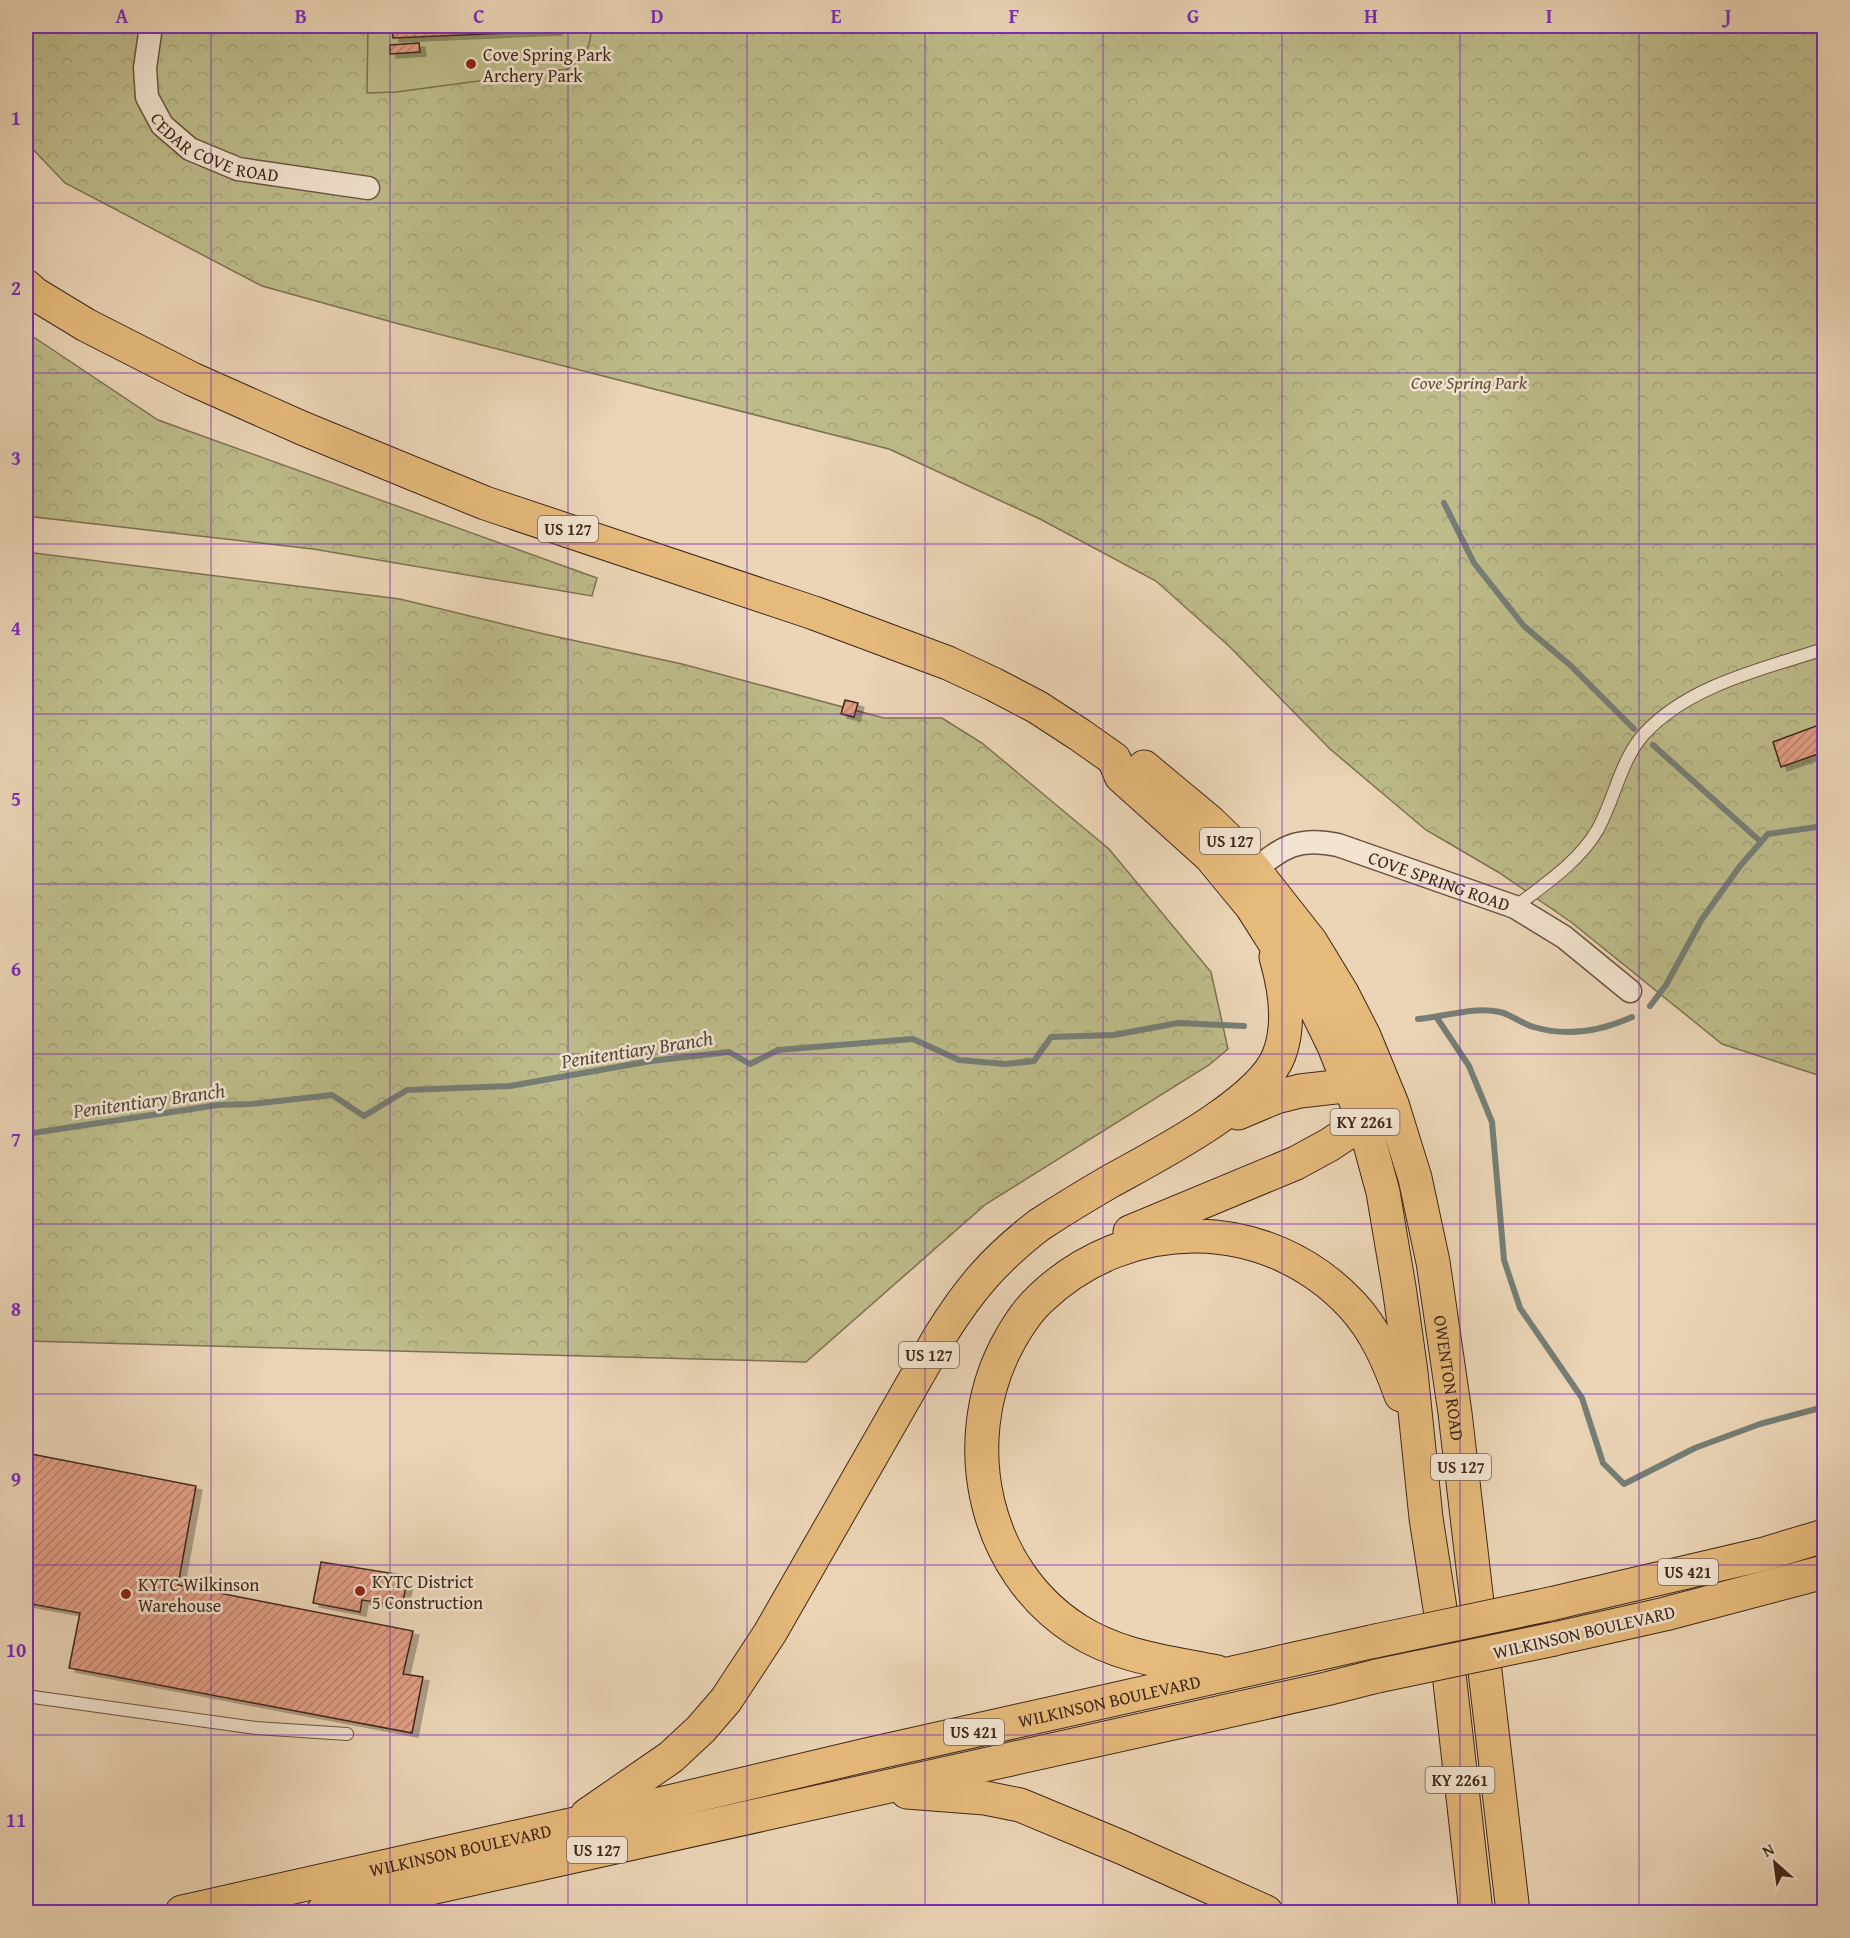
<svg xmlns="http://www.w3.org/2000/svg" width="1850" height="1938" font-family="'Gentium Book Plus',serif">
	<defs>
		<pattern id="park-crowns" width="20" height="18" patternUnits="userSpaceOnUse" patternTransform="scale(1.5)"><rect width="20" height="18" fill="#bdbc8a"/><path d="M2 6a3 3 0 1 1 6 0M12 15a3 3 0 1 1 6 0" fill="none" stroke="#a4a176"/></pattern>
		<pattern id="building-hatch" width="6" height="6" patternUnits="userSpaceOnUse" patternTransform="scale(1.5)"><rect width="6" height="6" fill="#e29e85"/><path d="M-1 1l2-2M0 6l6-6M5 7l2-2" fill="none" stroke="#b9816c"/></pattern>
		<filter id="shadow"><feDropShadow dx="6" dy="4" stdDeviation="0" flood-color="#0004"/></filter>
	</defs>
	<rect width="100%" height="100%" fill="#ebd5b6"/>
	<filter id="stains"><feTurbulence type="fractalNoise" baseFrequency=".00333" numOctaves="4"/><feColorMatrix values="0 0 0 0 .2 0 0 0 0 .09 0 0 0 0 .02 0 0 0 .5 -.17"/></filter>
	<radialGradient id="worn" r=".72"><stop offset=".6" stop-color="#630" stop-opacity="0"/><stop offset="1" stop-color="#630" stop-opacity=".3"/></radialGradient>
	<path fill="url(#park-crowns)" stroke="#7e7152" stroke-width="1.5" d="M 26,26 L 1824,26 L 1824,1077 L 1722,1044 L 1571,922 L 1498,872 L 1426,830 L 1330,749 L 1230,647 L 1156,581 L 1040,519 L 889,449 L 399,324 L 262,286 L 65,183 L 26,142 Z
		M 26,332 L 158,420 L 597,578 L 592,596 L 313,549 L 26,516 Z
		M 26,552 L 400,599 L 544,634 L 682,664 L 884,718 L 942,718 L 982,743 L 1109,849 L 1211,972 L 1228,1049 L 1209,1065 L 986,1204 L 806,1362 L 26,1341 Z"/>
	<path fill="#bdbc8a" stroke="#7e7152" stroke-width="1.5" d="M 368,26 L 592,26 C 590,48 586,57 568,69 L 396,92 L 367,93 Z"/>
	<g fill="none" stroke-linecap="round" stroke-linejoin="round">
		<path stroke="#757e76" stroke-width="6" d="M 1444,503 L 1474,563 L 1524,626 L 1570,665 L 1634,729
			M 1653,745 L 1761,842
			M 1650,1006 L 1666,985 L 1702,919 L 1740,866 L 1768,834 L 1824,826
			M 1437,1018 L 1469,1066 L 1492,1122 L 1504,1260 L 1520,1308 L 1582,1398 L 1603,1463 L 1624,1484 L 1695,1448 L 1760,1424 L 1824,1407
			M 1418,1019 C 1445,1017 1473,1006 1500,1012 C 1512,1015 1522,1024 1534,1027 C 1567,1037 1601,1031 1632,1017
			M 26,1134 L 218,1105 L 251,1104 L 332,1095 L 364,1116 L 407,1090 L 510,1086 L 651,1061 L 729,1052 L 750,1064 L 778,1050 L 913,1039 L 959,1060 L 1005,1064 L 1034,1061 L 1051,1037 L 1114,1035 L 1178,1023 L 1244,1026"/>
	</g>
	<path fill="url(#building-hatch)" stroke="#3f261a" stroke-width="1.5" filter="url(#shadow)" d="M 392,26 L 556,26 L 556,31 L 393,38 Z
		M 419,43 L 420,52 L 390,54 L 390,45 Z
		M 845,700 L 858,703 L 854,717 L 841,714 Z
		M 1824,723 L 1824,752 L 1781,767 L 1773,742 Z
		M 26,1453 L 196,1486 L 178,1585 L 413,1631 L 403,1674 L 423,1677 L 412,1733 L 69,1668 L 80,1613 L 26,1603 Z
		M 321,1562 L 402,1575 L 401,1582 L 407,1582 L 402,1606 L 362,1600 L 360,1612 L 313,1603 Z"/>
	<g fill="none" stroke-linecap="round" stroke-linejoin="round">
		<g stroke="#6a5241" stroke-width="14">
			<path id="lane" d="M 1515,907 C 1545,884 1579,862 1598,829 C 1615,798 1620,761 1644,734 C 1689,685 1763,669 1824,649
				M 26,1696 L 256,1728 L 347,1734"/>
		</g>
		<g stroke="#6a5241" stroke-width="25">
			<g id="street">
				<path id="s1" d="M 151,26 L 145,68 L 147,97 L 162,125 L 190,149 L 238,169 L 368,188"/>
				<path id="s2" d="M 1244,878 C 1278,852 1292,835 1338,845 L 1515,907 L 1564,937 L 1630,991"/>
			</g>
		</g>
		<g stroke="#3f261a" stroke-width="35">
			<g id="highway">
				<path d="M 26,286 L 35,294 L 86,325 L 192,379 L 302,428 L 414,474 L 485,503 L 814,613 L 948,663 L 993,684 L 1037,707 L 1080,735 L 1114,759 L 1121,776 L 1210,856 L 1252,907 L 1313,1003 L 1334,1046 L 1364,1122 L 1383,1192 L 1399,1287 L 1411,1372 L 1426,1518 L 1446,1647 L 1476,1912"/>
				<path id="s3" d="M 1144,767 L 1210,822 L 1237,848 L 1311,942 L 1342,993 L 1364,1036 L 1392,1104 L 1415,1178 L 1433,1262 L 1455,1413 L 1513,1912"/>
				<path d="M 1238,1113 L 1276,1097 L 1300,1091 L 1371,1083"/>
				<path d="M 1130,1232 L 1296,1163 L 1329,1145 L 1382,1110"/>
				<path d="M 1550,1604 L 1764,1554 L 1824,1536"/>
				<path d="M 1554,1639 L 1665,1614 L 1824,1572"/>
				<path d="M 1217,1672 C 1168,1662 1119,1657 1077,1630 C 983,1570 957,1443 1006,1347 C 1015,1330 1026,1312 1040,1299 C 1128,1214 1267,1214 1352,1305 C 1376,1331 1389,1362 1401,1395"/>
				<path d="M 907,1792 L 985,1798 L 1020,1805 L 1121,1847 L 1266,1912"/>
				<path d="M 587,1815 L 671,1757 L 701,1729 L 726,1700 L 770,1633 L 940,1336 C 970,1288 994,1260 1039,1225 C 1062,1210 1085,1196 1109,1182 C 1154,1157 1261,1103 1279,1055 C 1291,1024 1285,988 1276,957"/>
				<path id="s4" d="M 182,1912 L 597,1819 L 866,1755 L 1375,1641"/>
				<path d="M 323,1912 L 1326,1689 L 1377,1676"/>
			</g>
		</g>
		<use href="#lane" stroke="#f2e4d0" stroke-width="12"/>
		<use href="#street" stroke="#f2e4d0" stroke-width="22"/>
		<use href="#highway" stroke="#e6ba7b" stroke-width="33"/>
		<g stroke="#3f261a" stroke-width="35" stroke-linecap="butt">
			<path id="highway-bridge" d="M 1375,1641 L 1550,1604
				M 1377,1676 L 1554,1639"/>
		</g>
		<use href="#highway-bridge" stroke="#e6ba7b" stroke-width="33"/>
	</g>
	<path fill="none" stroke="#7b2cbf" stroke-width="1.5" stroke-opacity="0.55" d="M 211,26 L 211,1912M 390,26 L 390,1912M 568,26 L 568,1912M 747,26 L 747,1912M 925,26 L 925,1912M 1103,26 L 1103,1912M 1282,26 L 1282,1912M 1460,26 L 1460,1912M 1639,26 L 1639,1912M 26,203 L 1824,203M 26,373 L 1824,373M 26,544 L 1824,544M 26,714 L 1824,714M 26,884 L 1824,884M 26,1054 L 1824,1054M 26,1224 L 1824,1224M 26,1394 L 1824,1394M 26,1565 L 1824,1565M 26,1735 L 1824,1735"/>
	<g fill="#8f2418" stroke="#f2e4d0" stroke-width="2">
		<circle cx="471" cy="64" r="6"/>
		<circle cx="360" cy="1591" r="6"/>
		<circle cx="126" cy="1594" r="6"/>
	</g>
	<g text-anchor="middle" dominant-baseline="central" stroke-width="5" stroke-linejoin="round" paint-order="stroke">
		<g fill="#f2e4d0" stroke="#755f51" stroke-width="1.5">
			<rect x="538" y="516" width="60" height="26" rx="4.5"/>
			<rect x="1200" y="828" width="60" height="26" rx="4.5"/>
			<rect x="1330.5" y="1109" width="69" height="26" rx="4.5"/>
			<rect x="899" y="1342" width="60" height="26" rx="4.5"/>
			<rect x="1431" y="1454" width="60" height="26" rx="4.5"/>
			<rect x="1658" y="1559" width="60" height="26" rx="4.5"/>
			<rect x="944" y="1719" width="60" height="26" rx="4.5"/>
			<rect x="1425.5" y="1767" width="69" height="26" rx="4.5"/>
			<rect x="567" y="1837" width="60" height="26" rx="4.5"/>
		</g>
		<g font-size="16" font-weight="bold" fill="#3f261a">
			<text x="568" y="529">US 127</text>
			<text x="1230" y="841">US 127</text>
			<text x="1365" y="1122">KY 2261</text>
			<text x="929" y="1355">US 127</text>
			<text x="1461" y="1467">US 127</text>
			<text x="1688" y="1572">US 421</text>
			<text x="974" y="1732">US 421</text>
			<text x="1460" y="1780">KY 2261</text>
			<text x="597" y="1850">US 127</text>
		</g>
		<g font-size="18" fill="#3f261a" stroke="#f2e4d0" text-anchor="start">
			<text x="483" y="54">Cove Spring Park<tspan x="483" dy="21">Archery Park</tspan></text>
			<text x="372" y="1581">KYTC District<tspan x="372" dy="21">5 Construction</tspan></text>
			<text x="138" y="1584">KYTC Wilkinson<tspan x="138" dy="21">Warehouse</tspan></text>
		</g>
		<g font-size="18" fill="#3f261a" stroke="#f2e4d0">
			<text stroke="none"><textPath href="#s1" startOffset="162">CEDAR COVE ROAD</textPath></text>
			<text stroke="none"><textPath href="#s2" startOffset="212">COVE SPRING ROAD</textPath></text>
			<text stroke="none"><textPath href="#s3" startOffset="705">OWENTON ROAD</textPath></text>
			<text transform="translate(1584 1632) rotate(-13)">WILKINSON BOULEVARD</text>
			<text stroke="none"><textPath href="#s4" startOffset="951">WILKINSON BOULEVARD</textPath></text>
			<text stroke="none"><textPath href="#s4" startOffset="285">WILKINSON BOULEVARD</textPath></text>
		</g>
		<g font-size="18" font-style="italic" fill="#5e4c36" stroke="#f2e4d0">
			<text x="1469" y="382">Cove Spring Park</text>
		</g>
		<g font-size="20" font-style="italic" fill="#564a40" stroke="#f2e4d0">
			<text transform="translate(637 1049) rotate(-9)">Penitentiary Branch</text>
			<text transform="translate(149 1100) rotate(-8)">Penitentiary Branch</text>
		</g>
	</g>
	<rect width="1850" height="1938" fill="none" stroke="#ebd5b6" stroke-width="66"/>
	<g transform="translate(1775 1863) rotate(332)" stroke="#f2e4d0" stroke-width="4.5" paint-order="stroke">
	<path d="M0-4.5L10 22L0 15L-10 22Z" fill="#3f261a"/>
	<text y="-9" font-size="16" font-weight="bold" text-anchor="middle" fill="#3f261a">N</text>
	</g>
	<rect x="33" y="33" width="1784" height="1872" fill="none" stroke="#7b2cbf" stroke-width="2"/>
	<g font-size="20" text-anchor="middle" font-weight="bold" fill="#7b2cbf">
		<text x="122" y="23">A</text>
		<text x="301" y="23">B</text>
		<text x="479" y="23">C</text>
		<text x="657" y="23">D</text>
		<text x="836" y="23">E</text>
		<text x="1014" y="23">F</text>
		<text x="1193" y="23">G</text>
		<text x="1371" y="23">H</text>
		<text x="1549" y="23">I</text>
		<text x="1728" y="23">J</text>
		<text x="16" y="125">1</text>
		<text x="16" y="295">2</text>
		<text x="16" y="465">3</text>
		<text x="16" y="635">4</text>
		<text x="16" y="806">5</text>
		<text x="16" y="976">6</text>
		<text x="16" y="1146">7</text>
		<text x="16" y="1316">8</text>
		<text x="16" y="1486">9</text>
		<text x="16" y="1657">10</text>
		<text x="16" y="1827">11</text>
	</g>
	<rect width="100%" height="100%" filter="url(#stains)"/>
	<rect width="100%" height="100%" fill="url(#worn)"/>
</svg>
